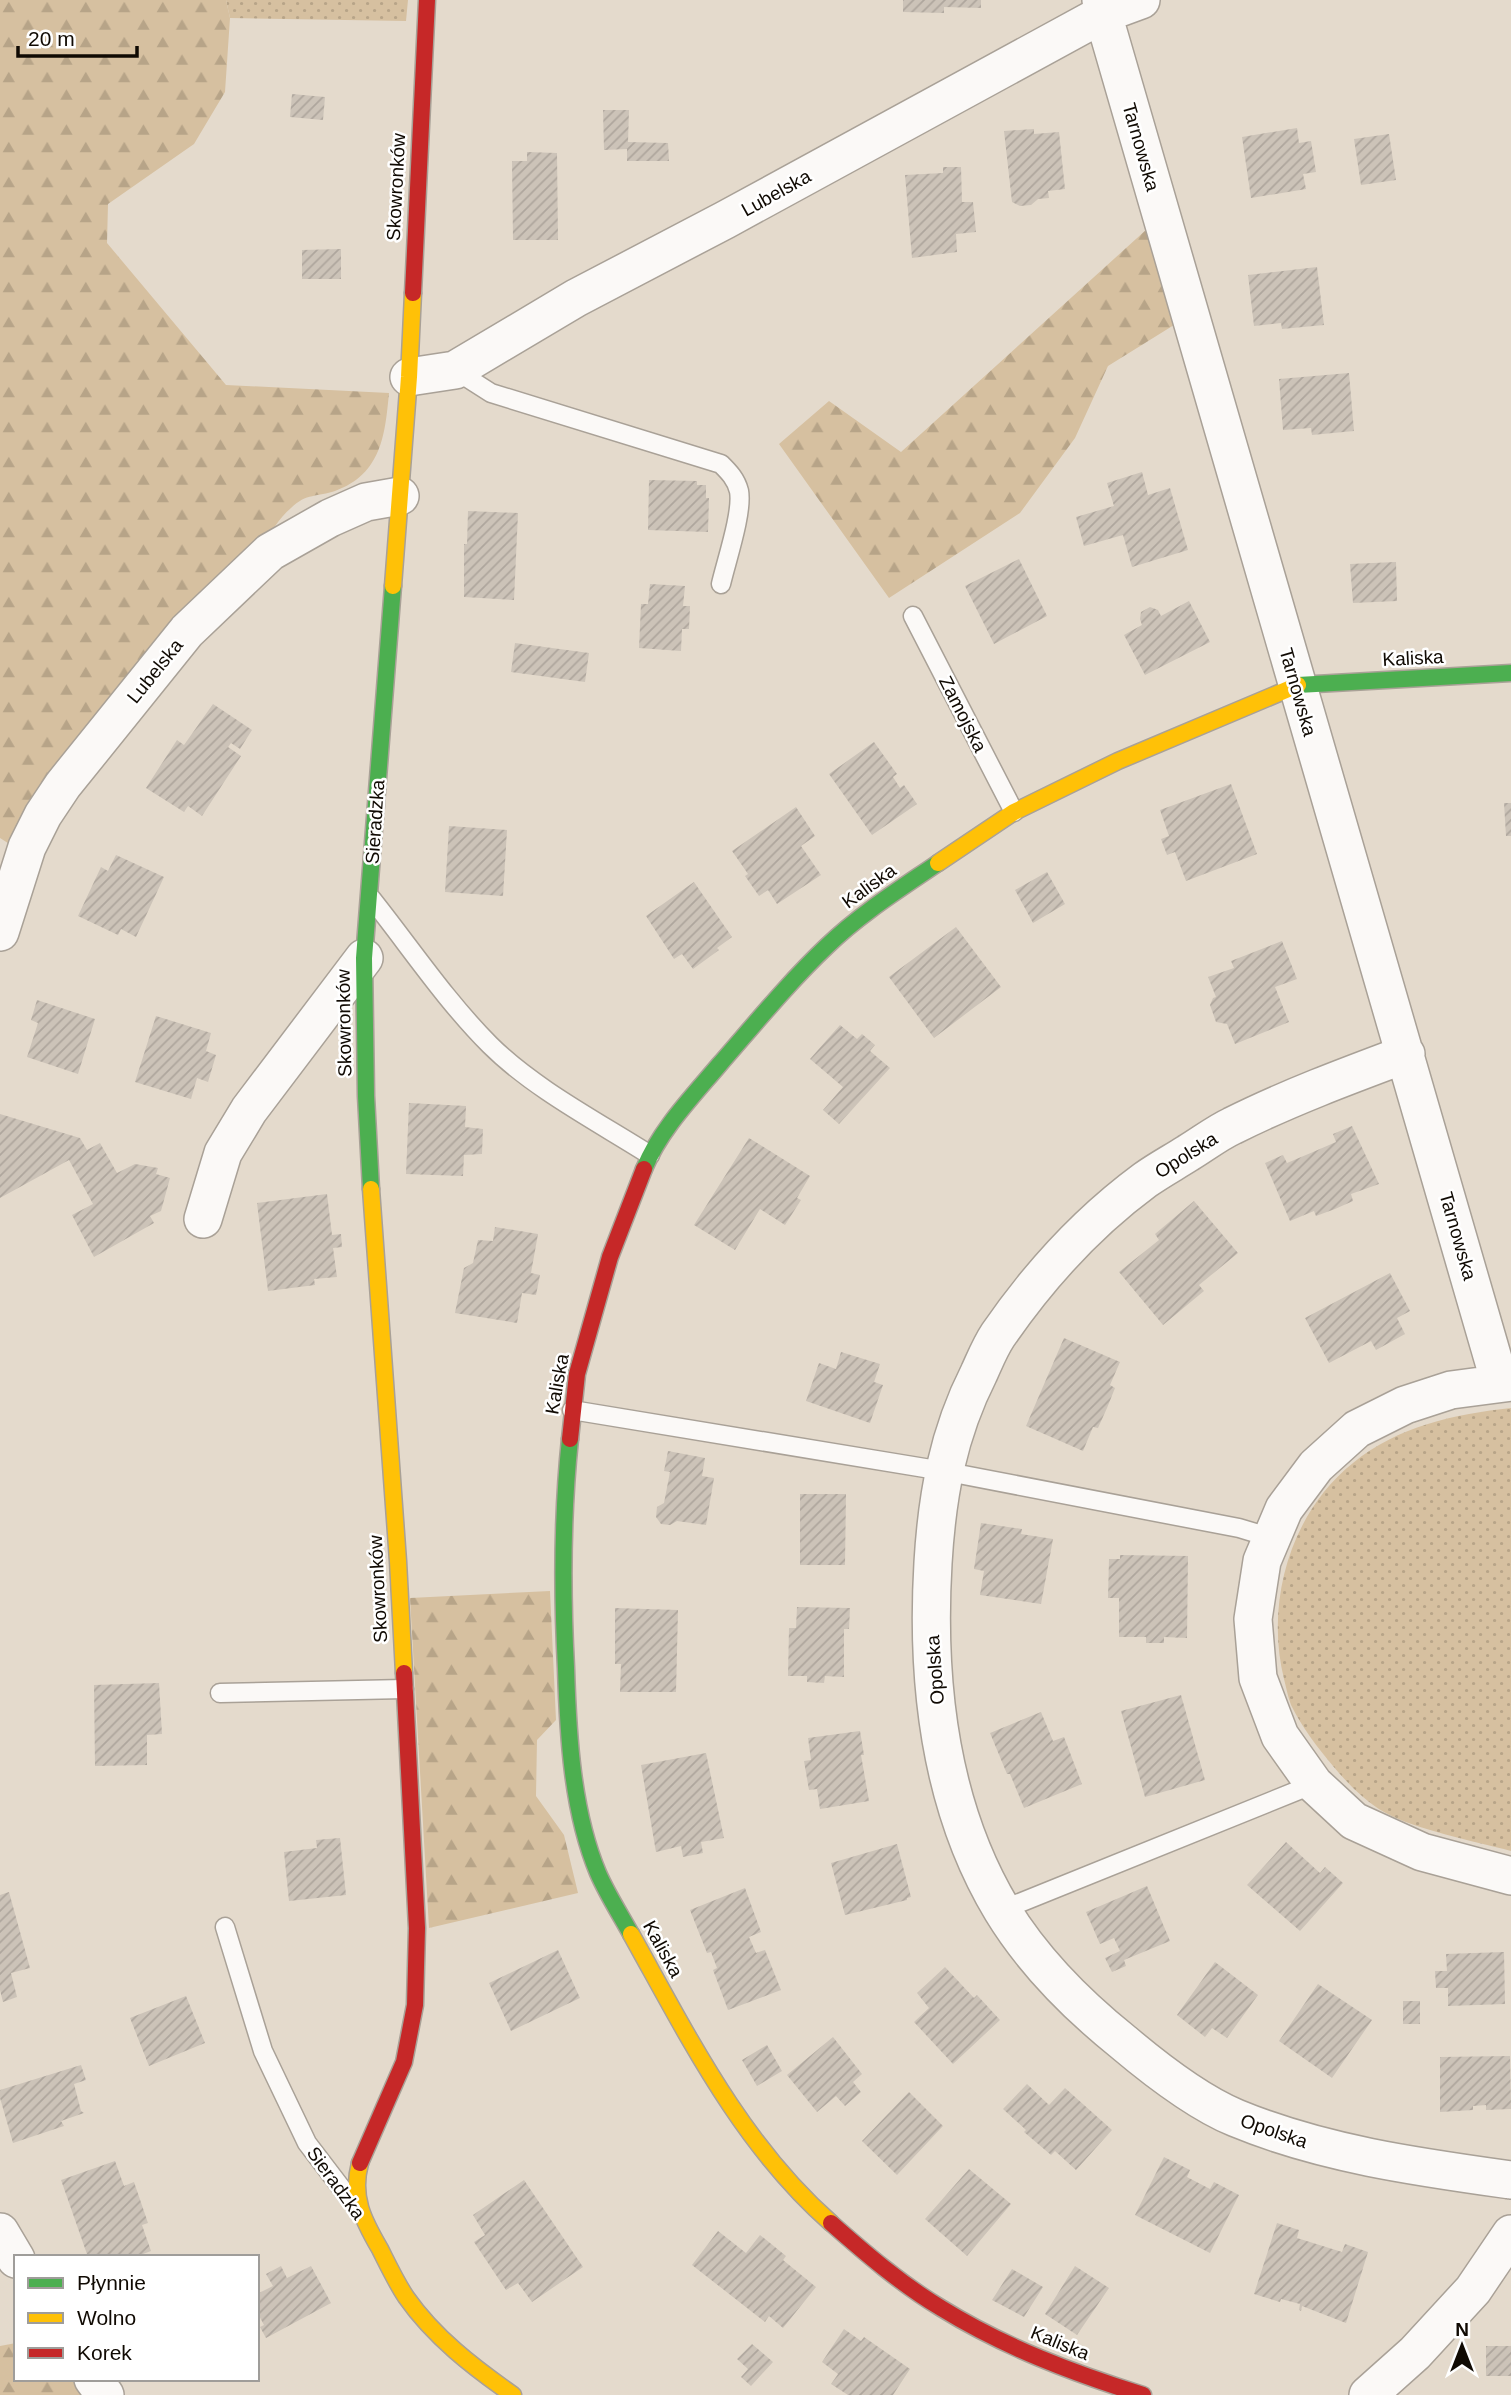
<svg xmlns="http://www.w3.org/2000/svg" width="1511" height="2395" font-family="Helvetica,sans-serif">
	<defs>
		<pattern id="grass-dots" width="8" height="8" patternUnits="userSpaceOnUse" patternTransform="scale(1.75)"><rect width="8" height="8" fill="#d6c0a0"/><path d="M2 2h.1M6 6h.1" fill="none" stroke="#b7a488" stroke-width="1.8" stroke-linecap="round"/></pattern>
		<pattern id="forest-firs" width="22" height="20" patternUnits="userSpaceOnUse" patternTransform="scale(1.75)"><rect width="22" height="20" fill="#d6c0a0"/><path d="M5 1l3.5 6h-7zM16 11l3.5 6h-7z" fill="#b7a488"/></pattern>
		<pattern id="building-hatch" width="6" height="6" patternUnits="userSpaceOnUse" patternTransform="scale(1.75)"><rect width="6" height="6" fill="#ccc3b8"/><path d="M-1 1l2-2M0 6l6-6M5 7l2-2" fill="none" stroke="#aea69d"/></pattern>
	</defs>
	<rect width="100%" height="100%" fill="#e4dacc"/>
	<path fill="url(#grass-dots)" d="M 226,0 L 408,0 L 406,21 L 230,18 Z
		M 1511,1408 L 1511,1851 C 1474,1841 1416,1830 1384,1812 C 1365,1801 1347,1783 1333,1766 C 1317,1747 1302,1727 1291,1705 C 1288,1697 1286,1687 1284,1679 C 1265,1603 1290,1513 1353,1463 C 1398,1426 1455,1414 1511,1408 Z"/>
	<path fill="url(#forest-firs)" d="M 0,0 L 226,0 L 230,18 L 225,92 L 194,144 L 108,204 L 107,243 L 226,385 L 389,393 C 385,434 382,474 335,491 C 318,497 306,493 291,508 C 279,518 270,534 261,547 L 11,845 L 0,838 Z
		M 1147,229 L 1174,325 L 1108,366 L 1075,438 L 1020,513 L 889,598 L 779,444 L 829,401 L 901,452 Z
		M 550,1591 L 556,1720 L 537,1740 L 536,1796 L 564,1835 L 578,1893 L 429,1928 L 410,1598 Z
		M 16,2343 L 16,2379 L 81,2379 L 92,2395 L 0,2395 L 0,2346 Z"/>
	<path fill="url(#building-hatch)" d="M 903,0 L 981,0 L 981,8 L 944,7 L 944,13 L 903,12 Z
		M 292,94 L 325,97 L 323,120 L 290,117 Z
		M 603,110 L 629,110 L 628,142 L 668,143 L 669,161 L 627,161 L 627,149 L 604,150 Z
		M 1297,128 L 1299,143 L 1311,141 L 1316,172 L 1303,174 L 1306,189 L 1251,198 L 1242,137 Z
		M 1034,129 L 1034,134 L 1059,132 L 1065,189 L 1048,191 L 1049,198 L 1038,199 L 1031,205 L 1020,206 L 1012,202 L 1004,131 Z
		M 1389,134 L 1396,180 L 1361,185 L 1354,139 Z
		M 527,152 L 557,153 L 558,240 L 513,240 L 512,161 L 527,161 Z
		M 943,167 L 961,167 L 962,202 L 973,202 L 976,232 L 956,234 L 957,252 L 912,258 L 905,175 L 943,173 Z
		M 341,249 L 341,279 L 302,279 L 302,250 Z
		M 1317,267 L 1324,325 L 1282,329 L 1281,323 L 1254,326 L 1248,275 Z
		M 1349,373 L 1354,431 L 1312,435 L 1311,428 L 1283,430 L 1279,379 Z
		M 1142,472 L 1148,495 L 1170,488 L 1188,550 L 1132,567 L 1123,535 L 1084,546 L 1076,517 L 1114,506 L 1107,483 Z
		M 649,480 L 697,481 L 697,485 L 706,485 L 706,498 L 709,498 L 708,532 L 648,530 Z
		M 468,511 L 518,513 L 514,600 L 464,597 L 464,544 L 467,544 Z
		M 1019,559 L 1047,616 L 994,644 L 965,586 Z
		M 1396,562 L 1397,601 L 1353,603 L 1350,564 Z
		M 650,584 L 685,586 L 683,606 L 690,606 L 689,629 L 682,629 L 681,651 L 639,648 L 641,604 L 648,604 Z
		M 1189,601 L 1210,642 L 1145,675 L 1124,635 L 1142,625 L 1140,619 L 1141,612 L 1150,607 L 1158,610 L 1161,616 Z
		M 515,643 L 589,653 L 585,682 L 511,672 Z
		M 213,704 L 252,730 L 240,749 L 231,743 L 228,747 L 241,756 L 202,816 L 188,806 L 184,812 L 146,788 L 177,740 L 184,745 Z
		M 874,742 L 897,774 L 893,777 L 900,788 L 904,785 L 917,804 L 872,835 L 829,774 Z
		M 1231,784 L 1257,854 L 1186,881 L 1175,852 L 1167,855 L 1161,839 L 1169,836 L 1160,810 Z
		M 1504,803 L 1511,803 L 1511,836 L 1506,836 Z
		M 796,807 L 815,836 L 801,846 L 821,875 L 777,904 L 768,890 L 759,896 L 745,876 L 748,874 L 732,851 Z
		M 449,826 L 507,830 L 503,896 L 445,892 Z
		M 116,855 L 164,877 L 136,937 L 121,929 L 118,935 L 78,916 L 101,867 L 108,871 Z
		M 1047,872 L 1065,904 L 1033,923 L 1015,890 Z
		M 694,882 L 732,937 L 717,948 L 719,950 L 693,969 L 682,954 L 674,959 L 646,916 Z
		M 956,927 L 1001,987 L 934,1038 L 889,977 Z
		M 1282,941 L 1297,979 L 1275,987 L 1289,1022 L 1235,1044 L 1227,1024 L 1216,1022 L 1210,1005 L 1213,998 L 1216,997 L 1208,977 L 1234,968 L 1231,961 Z
		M 37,1000 L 95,1019 L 78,1074 L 27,1057 L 38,1023 L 31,1020 Z
		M 156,1016 L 211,1033 L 206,1051 L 216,1055 L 208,1082 L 197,1078 L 191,1099 L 135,1082 Z
		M 840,1025 L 857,1039 L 862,1034 L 875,1045 L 870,1051 L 890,1068 L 839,1124 L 823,1110 L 843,1087 L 810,1059 Z
		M 409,1103 L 466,1106 L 465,1127 L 483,1129 L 482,1154 L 464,1155 L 463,1176 L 406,1174 Z
		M 0,1114 L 80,1138 L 87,1150 L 100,1143 L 117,1173 L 135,1164 L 158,1168 L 156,1174 L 170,1178 L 161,1211 L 150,1216 L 154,1223 L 94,1257 L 72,1215 L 93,1204 L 69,1160 L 0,1198 Z
		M 1352,1126 L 1379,1184 L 1351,1194 L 1353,1201 L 1335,1209 L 1316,1216 L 1314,1211 L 1290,1221 L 1265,1163 L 1283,1155 L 1287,1163 L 1313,1152 L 1336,1142 L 1333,1134 Z
		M 749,1138 L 810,1176 L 797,1198 L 801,1200 L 785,1225 L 760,1209 L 735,1250 L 694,1225 Z
		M 327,1194 L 332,1235 L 341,1234 L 342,1247 L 333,1248 L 337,1277 L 314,1279 L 315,1285 L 268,1291 L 257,1203 Z
		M 1194,1201 L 1238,1253 L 1199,1285 L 1204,1291 L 1163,1325 L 1119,1272 L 1159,1240 L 1155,1234 Z
		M 495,1227 L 538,1234 L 531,1273 L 540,1275 L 536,1295 L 522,1293 L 517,1323 L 455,1313 L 464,1268 L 473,1263 L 478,1240 L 493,1241 Z
		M 1390,1273 L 1410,1311 L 1397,1318 L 1405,1334 L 1376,1350 L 1371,1341 L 1329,1363 L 1305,1318 Z
		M 1064,1338 L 1120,1362 L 1110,1385 L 1115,1388 L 1107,1408 L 1098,1428 L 1093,1427 L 1083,1451 L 1026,1426 Z
		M 841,1352 L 880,1364 L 874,1382 L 883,1385 L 870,1423 L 806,1401 L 819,1363 L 836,1369 Z
		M 668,1451 L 705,1458 L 702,1476 L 714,1478 L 706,1525 L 677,1521 L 670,1525 L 661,1524 L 656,1517 L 657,1507 L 664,1503 L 670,1472 L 664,1471 Z
		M 800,1494 L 846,1494 L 845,1565 L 800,1565 Z
		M 981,1523 L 1022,1529 L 1021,1534 L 1053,1539 L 1041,1604 L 980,1595 L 984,1571 L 974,1569 Z
		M 1120,1555 L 1188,1556 L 1187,1638 L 1164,1637 L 1164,1643 L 1146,1643 L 1146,1637 L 1119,1637 L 1119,1598 L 1108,1598 L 1109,1559 L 1120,1559 Z
		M 797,1607 L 850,1608 L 849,1629 L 844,1629 L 844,1677 L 825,1676 L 824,1683 L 807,1682 L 807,1676 L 788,1676 L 789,1628 L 796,1628 Z
		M 615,1608 L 678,1610 L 676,1692 L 620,1692 L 621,1664 L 615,1664 Z
		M 159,1683 L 162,1734 L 147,1735 L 147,1765 L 95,1766 L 94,1685 Z
		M 1181,1695 L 1205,1780 L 1145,1797 L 1121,1711 Z
		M 1041,1712 L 1053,1741 L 1064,1737 L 1082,1784 L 1024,1808 L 1010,1774 L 1007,1774 L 990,1733 Z
		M 860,1731 L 864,1755 L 861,1755 L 869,1801 L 820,1809 L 817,1789 L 809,1790 L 804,1761 L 811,1760 L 808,1738 Z
		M 706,1753 L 724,1838 L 701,1842 L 703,1853 L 683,1857 L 681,1846 L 656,1852 L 641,1765 Z
		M 340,1838 L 346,1895 L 289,1901 L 284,1852 L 317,1848 L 316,1840 Z
		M 1286,1842 L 1320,1873 L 1325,1867 L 1343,1883 L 1300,1931 L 1247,1885 Z
		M 897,1844 L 911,1897 L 907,1898 L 907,1900 L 845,1915 L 831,1863 Z
		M 1147,1886 L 1170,1941 L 1124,1960 L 1126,1966 L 1112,1972 L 1105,1958 L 1120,1951 L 1114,1938 L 1100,1944 L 1086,1912 Z
		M 745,1888 L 761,1932 L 749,1937 L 756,1953 L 765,1950 L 781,1990 L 728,2010 L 713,1970 L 717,1968 L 711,1952 L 707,1953 L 690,1910 Z
		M 9,1892 L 30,1968 L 11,1973 L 17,1997 L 3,2002 L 0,1990 L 0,1895 Z
		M 558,1950 L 580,1998 L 511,2031 L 489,1983 Z
		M 1504,1952 L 1505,2004 L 1448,2006 L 1448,1988 L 1436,1988 L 1435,1971 L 1447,1971 L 1446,1954 Z
		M 1215,1962 L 1258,1995 L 1227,2038 L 1212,2028 L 1205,2037 L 1177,2015 Z
		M 945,1967 L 974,1998 L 977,1995 L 1000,2020 L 953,2064 L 914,2022 L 929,2008 L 917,1993 Z
		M 1318,1984 L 1372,2020 L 1332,2078 L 1279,2041 Z
		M 186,1996 L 205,2043 L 149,2066 L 130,2018 Z
		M 1403,2001 L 1420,2001 L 1420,2024 L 1403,2024 Z
		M 833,2037 L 862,2074 L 853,2082 L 861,2092 L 845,2106 L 836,2096 L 817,2112 L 787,2075 Z
		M 767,2045 L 782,2071 L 757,2086 L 742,2060 Z
		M 1510,2056 L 1511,2109 L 1486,2110 L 1486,2105 L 1473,2106 L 1473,2110 L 1440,2112 L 1440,2057 Z
		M 81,2065 L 86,2080 L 74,2084 L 81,2111 L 84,2113 L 61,2121 L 64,2126 L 13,2143 L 0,2098 L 0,2090 Z
		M 1027,2084 L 1049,2105 L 1065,2088 L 1112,2130 L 1076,2170 L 1055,2151 L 1051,2155 L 1024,2132 L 1026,2130 L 1003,2109 Z
		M 909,2092 L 943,2126 L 897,2175 L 862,2141 Z
		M 1164,2157 L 1190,2170 L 1187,2177 L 1210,2189 L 1214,2182 L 1239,2195 L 1210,2253 L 1135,2215 Z
		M 115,2161 L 124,2186 L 134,2182 L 148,2223 L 142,2225 L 151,2251 L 135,2257 L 88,2257 L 61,2180 Z
		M 969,2169 L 1011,2204 L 967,2256 L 925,2219 Z
		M 524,2180 L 583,2267 L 532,2302 L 518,2283 L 506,2290 L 474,2242 L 485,2235 L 473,2215 Z
		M 1277,2223 L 1299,2230 L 1297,2238 L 1342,2252 L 1345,2244 L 1368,2252 L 1346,2323 L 1302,2306 L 1301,2311 L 1299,2310 L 1300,2304 L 1281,2299 L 1280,2302 L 1254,2294 Z
		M 718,2231 L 746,2253 L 760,2235 L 786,2256 L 783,2260 L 816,2287 L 783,2328 L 769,2316 L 765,2322 L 692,2265 Z
		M 281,2266 L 287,2278 L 311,2266 L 331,2303 L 266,2338 L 260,2327 L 264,2325 L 257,2312 L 257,2294 L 273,2286 L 266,2274 Z
		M 1075,2266 L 1109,2288 L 1077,2335 L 1045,2314 Z
		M 1012,2269 L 1043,2287 L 1024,2317 L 992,2300 Z
		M 844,2329 L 861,2341 L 864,2337 L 910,2369 L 893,2395 L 848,2395 L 831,2384 L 838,2374 L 822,2362 Z
		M 752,2344 L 773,2362 L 751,2386 L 741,2377 L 748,2369 L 737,2359 Z
		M 1486,2346 L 1511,2346 L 1511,2376 L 1486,2376 Z"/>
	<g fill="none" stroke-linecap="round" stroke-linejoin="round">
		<g stroke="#a9a197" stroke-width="21">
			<path id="lane" d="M 455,370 L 491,393 L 721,464 C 729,472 736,479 739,491 C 743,512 726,562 721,584
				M 913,616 L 1014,812
				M 371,898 C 410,947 446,1001 490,1045 C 533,1088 598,1122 650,1155
				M 572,1410 L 943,1471 L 1239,1528 L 1272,1538
				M 220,1693 L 404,1689
				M 1002,1910 L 1314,1784
				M 225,1927 L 263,2051 L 307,2143 L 349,2198"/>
		</g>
		<g stroke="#a9a197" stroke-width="40">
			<path id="street" d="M 1101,0 L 1103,14 L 1500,1383
				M 409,377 L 455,370 L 576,298 L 725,220 L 1103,14 L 1141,0
				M 0,932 L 27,847 L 43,815 L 63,785 L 187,631 L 270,552 L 330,518 L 366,502 L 400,496
				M 1406,1054 C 1347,1076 1288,1098 1232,1126 C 1217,1133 1203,1144 1188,1153 C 1174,1162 1159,1170 1145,1180 C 1088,1222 1038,1277 998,1335 C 990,1347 985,1360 979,1373 C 948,1434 937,1495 933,1563 C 926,1681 940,1807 1002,1910 C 1033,1961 1077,2005 1123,2042 C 1155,2069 1197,2102 1236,2118 C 1323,2154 1418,2167 1511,2180
				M 203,1219 L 223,1153 L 249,1110 L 364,958
				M 1511,1382 L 1451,1390 L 1405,1405 L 1357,1429 L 1316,1466 L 1284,1509 L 1262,1561 L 1253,1619 L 1258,1678 L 1280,1736 L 1314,1784 L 1354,1821 L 1422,1852 L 1511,1876
				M 0,2232 L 16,2259
				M 93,2379 L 105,2395
				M 1368,2395 L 1415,2353 L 1473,2290 L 1511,2234"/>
		</g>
		<g stroke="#a9a197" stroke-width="19">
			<path id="fast" d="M 1298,685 L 1511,673
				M 644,1169 C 660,1130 692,1097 719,1065 C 754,1025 788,983 827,946 C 860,914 900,889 938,863
				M 371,1189 L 366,1096 L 364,958 L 393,586
				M 570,1439 C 562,1515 562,1592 566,1668 C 568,1735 572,1811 598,1873 C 607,1894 620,1914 631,1934"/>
		</g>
		<g stroke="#a9a197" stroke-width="19">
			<path id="slow" d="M 393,586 L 409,377 L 413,293
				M 938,863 L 1014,812 L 1118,761 L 1298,685
				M 371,1189 L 398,1561 L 404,1673
				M 631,1934 C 688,2036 741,2144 831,2223
				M 360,2163 C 351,2197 363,2220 380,2249 C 388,2265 396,2282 406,2297 C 434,2337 473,2367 513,2395"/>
		</g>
		<g stroke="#a9a197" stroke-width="19">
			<path id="jam" d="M 413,293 L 427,0
				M 570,1439 L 577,1374 L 610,1257 L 644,1169
				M 360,2163 L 404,2062 L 415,2005 L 417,1928 L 404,1673
				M 831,2223 C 865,2253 901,2284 941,2308 C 1004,2347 1073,2373 1143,2395"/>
		</g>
		<use href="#lane" stroke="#fbf9f7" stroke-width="18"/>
		<use href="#street" stroke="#fbf9f7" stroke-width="37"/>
		<use href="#fast" stroke="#4caf50" stroke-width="16"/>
		<use href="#slow" stroke="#ffc107" stroke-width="16"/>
		<use href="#jam" stroke="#c62828" stroke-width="16"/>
	</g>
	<g text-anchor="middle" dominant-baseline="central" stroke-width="5" stroke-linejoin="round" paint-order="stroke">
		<g font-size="19" fill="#100a03" stroke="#fff">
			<text transform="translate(1141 147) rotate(74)">Tarnowska</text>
			<text transform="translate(396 187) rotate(-87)">Skowronków</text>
			<text transform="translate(776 193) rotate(-29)">Lubelska</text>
			<text transform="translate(1413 658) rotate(-3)">Kaliska</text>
			<text transform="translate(155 671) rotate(-51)">Lubelska</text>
			<text transform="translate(1298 692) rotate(74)">Tarnowska</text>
			<text transform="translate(963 714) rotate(63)">Zamojska</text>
			<text transform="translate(375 822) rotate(-86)">Sieradzka</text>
			<text transform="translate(869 886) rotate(-36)">Kaliska</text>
			<text transform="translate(344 1023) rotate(-91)">Skowronków</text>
			<text transform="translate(1186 1155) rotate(-32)">Opolska</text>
			<text transform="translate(1458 1236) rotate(74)">Tarnowska</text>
			<text transform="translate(557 1384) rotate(-80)">Kaliska</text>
			<text transform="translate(378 1589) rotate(-93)">Skowronków</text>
			<text transform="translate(935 1670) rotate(-94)">Opolska</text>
			<text transform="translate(663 1949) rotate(61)">Kaliska</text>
			<text transform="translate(1274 2131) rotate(19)">Opolska</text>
			<text transform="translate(336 2183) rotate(54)">Sieradzka</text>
			<text transform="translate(1060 2343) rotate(22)">Kaliska</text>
		</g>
	</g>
	<rect x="14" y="2255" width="245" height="126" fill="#ffffff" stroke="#9f9d9a" stroke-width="2"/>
	<rect x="28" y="2278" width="35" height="10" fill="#4caf50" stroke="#9f9d9a" stroke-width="2"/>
	<text x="77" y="2290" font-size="21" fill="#100a03">Płynnie</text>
	<rect x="28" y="2313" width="35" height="10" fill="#ffc107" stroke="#9f9d9a" stroke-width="2"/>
	<text x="77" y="2325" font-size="21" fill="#100a03">Wolno</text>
	<rect x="28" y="2348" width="35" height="10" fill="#c62828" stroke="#9f9d9a" stroke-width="2"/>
	<text x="77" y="2360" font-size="21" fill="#100a03">Korek</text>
	<g transform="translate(1462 2346)" stroke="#ffffff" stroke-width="5" paint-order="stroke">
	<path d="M0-5L12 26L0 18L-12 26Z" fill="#100a03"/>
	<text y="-10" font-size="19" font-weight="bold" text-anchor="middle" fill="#100a03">N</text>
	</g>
	<path d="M18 46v10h119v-10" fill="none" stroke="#100a03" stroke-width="3.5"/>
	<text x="28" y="46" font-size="21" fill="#100a03" stroke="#ffffff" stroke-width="5" paint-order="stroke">20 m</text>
</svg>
